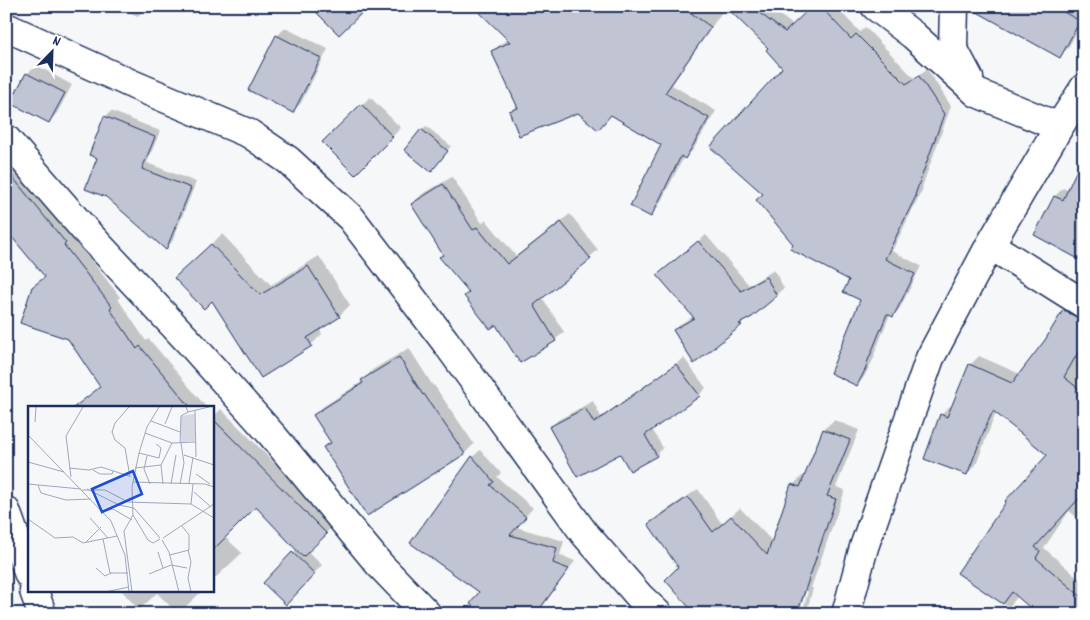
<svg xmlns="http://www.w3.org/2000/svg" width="1090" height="620" font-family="Dekko,sans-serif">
	<rect width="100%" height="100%" fill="#f6f7f9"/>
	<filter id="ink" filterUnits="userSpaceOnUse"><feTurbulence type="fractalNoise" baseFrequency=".02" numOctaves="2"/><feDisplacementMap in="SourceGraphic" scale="10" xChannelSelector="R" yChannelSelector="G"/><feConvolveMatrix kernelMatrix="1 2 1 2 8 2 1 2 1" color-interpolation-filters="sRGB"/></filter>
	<g filter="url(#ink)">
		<path fill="#0003" d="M 115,6 L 147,6 L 138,16 Z
			M 475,6 L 726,6 L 672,85 L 716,111 L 693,150 L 685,158 L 684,157 L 658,207 L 651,215 L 662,144 L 611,114 L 578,111 L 511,112 L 518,104 L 492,52 L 500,44 L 509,39 Z
			M 735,6 L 768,6 L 793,25 L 813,6 L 835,6 L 860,32 L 865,27 L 914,78 L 927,69 L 951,106 L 922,187 L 923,188 L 892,251 L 921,266 L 900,308 L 893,316 L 890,314 L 874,355 L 875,356 L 864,377 L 857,385 L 861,300 L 851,280 L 794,244 L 764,193 L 784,68 L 770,48 Z
			M 1003,6 L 1076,6 L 1084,10 L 1084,19 L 1068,48 L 1060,56 Z
			M 285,28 L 328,49 L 301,103 L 293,111 L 277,36 Z
			M 36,65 L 72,85 L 57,113 L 49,122 L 27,74 Z
			M 370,97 L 401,128 L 355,173 L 324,142 Z
			M 111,111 L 160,131 L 147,163 L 196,182 L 172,242 L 166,248 L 107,196 L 98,157 L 105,117 Z
			M 426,126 L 451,146 L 435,166 L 422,130 Z
			M 6,150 L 120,297 L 118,299 L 146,341 L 149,339 L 207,408 L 101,408 L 91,395 L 100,386 L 33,288 L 46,276 L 6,228 Z
			M 452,177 L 482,223 L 486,220 L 516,256 L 570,214 L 598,250 L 542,297 L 564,332 L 555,340 L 497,323 L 470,292 L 444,254 L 412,204 L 421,195 Z
			M 1063,188 L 1069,191 L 1084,260 L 1035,235 L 1055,196 Z
			M 222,234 L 271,285 L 319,256 L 350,305 L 339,316 L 319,329 L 322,334 L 311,345 L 187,267 Z
			M 706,235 L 749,285 L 774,270 L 784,288 L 694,362 L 675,330 L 682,323 L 694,316 L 666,268 Z
			M 1073,301 L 1084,308 L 1084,523 L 1069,511 L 1044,548 L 1084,583 L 1084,614 L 1018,596 L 1009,607 L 959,573 L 1049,455 L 996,412 L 976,465 L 967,474 L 941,415 L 950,406 L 952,407 L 970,365 L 979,356 L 1020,374 L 1046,341 L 1064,310 Z
			M 409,348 L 433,386 L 434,385 L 474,444 L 465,453 L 325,448 L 331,441 L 314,415 L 324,406 L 363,381 L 372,370 Z
			M 684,358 L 706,388 L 699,395 L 652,429 L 663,448 L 656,455 L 621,453 L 551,427 L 558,420 L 593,401 L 601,417 Z
			M 221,409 L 335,524 L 307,551 L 322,565 L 295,594 L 265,582 L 297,549 L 256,505 L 225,537 L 242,553 L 212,581 L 212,414 L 214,416 Z
			M 834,420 L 859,430 L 836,487 L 845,490 L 811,588 L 813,588 L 806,614 L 802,614 L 808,592 L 806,591 L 799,614 L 697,614 L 679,567 L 650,524 L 659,515 L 698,489 L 722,524 L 740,508 L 773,542 L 793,485 L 802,476 L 805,477 L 824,429 Z
			M 480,450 L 501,473 L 497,477 L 533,508 L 516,527 L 564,541 L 560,555 L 575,561 L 537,614 L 485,614 L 481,592 L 473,457 Z
			M 122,591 L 202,591 L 178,614 L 157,593 L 139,610 Z"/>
		<path fill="#c0c4d3" stroke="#1b2f5e" d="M 310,6 L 369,6 L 339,35 Z
			M 473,6 L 681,6 L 711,27 L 665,93 L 709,118 L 685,159 L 681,156 L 651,217 L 630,206 L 661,145 L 611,115 L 598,130 L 578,113 L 519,136 L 509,111 L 518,108 L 491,51 L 510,42 Z
			M 734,6 L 750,6 L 785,32 L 812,6 L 820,6 L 851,39 L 856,34 L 906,84 L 919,76 L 944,114 L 915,195 L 916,196 L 885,259 L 915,274 L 893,317 L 887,314 L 867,363 L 868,364 L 857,386 L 830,373 L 860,300 L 843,292 L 849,280 L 790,249 L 793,244 L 756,200 L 763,194 L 710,147 L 782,68 L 766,50 L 768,48 L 730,11 Z
			M 970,6 L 1053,6 L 1080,21 L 1060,58 L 970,8 Z
			M 276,35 L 321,58 L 293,113 L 248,90 Z
			M 26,73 L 65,93 L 49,123 L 10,103 Z
			M 361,104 L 393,137 L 355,175 L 322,142 Z
			M 104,116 L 155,137 L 142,169 L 191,188 L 166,250 L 106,197 L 85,189 L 97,158 L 89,155 Z
			M 421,129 L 448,151 L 431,172 L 404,150 Z
			M 1084,154 L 1084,262 L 1034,235 L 1054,196 L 1063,200 Z
			M 6,169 L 66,243 L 64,245 L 112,307 L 110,309 L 137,349 L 140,346 L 191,408 L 73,408 L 100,387 L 68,339 L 20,323 L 32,287 L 45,277 L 6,230 Z
			M 443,184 L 473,230 L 477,227 L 507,264 L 561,222 L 591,259 L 534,305 L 556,341 L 520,363 L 496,325 L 490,329 L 464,296 L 469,292 L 439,257 L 443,255 L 411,204 Z
			M 698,241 L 741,291 L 766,277 L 777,296 L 752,317 L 739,324 L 742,325 L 694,364 L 673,330 L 694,318 L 657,275 Z
			M 211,244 L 260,295 L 308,266 L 340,317 L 307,338 L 312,346 L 261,378 L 212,301 L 204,309 L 174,278 Z
			M 1063,310 L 1084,321 L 1084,342 L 1064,377 L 1084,393 L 1084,493 L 1035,547 L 1040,551 L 1036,558 L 1084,599 L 1084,614 L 1037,614 L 1012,592 L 1003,604 L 957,573 L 1006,502 L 1005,501 L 1047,455 L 993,411 L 986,426 L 967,475 L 924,459 L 940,414 L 947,417 L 969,364 L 1012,383 L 1045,340 Z
			M 399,357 L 423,395 L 424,394 L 465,454 L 367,516 L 323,447 L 331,443 L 313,415 L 363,383 L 361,380 Z
			M 676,364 L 700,396 L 645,435 L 657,456 L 630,471 L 620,454 L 577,477 L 549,427 L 585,408 L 594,423 Z
			M 212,418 L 327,534 L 303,557 L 256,507 L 212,551 Z
			M 823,429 L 850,440 L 827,496 L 836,499 L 797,614 L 695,614 L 665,580 L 678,567 L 648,524 L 688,497 L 713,532 L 731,516 L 767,555 L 791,484 L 800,487 Z
			M 472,456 L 494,482 L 490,485 L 526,517 L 510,535 L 557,548 L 553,563 L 569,569 L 536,614 L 483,614 L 470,604 L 479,592 L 410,543 Z
			M 292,552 L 315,574 L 286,605 L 263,583 Z"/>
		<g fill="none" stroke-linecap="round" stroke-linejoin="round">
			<g stroke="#1b2f5e" stroke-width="31">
				<path id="minor" d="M 875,6 L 913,35 L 977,93 L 1059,127
					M 954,6 L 953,48 L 969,78
					M 6,27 L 134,85 L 250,134 L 288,160 L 351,218 L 445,341 L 584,533 L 640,597 L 658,614
					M 6,139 L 84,229 L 191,344 L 273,436 L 379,564 L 427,614
					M 990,245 L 1084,304
					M 846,614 L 864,547 L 930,358 L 990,245 L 1059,127 L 1084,88"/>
			</g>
			<g stroke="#1b2f5e" stroke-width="31">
				<path id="trunk" d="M 6,511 L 29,575
					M 34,591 L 42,614"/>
			</g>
			<use href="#minor" stroke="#fff" stroke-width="28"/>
			<use href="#trunk" stroke="#fff" stroke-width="28"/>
		</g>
	</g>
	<g transform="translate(28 406)">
		<rect width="186" height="186" fill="#f6f7f9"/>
		<path d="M 167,8 L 167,35 L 153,36 L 153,10 Z" fill="#d6d9e2"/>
		<path fill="none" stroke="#9ea7bb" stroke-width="1" d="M 101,1 L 87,17 L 84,26 L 87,34 L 97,42 L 102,71M 158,1 L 160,6 L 181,1M 167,5 L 168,51M 123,15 L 152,26M 7,16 L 8,1M 137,18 L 144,1M 117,27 L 144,37 L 168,36M 0,29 L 83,115 L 97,149 L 101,186M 152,37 L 153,10 L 160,6M 111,47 L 131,52 L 133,42 L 128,38M 156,49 L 186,59M 119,50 L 116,63 L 122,78M 0,56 L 36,66M 133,59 L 135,78M 41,62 L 61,64 L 73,61 L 101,70M 107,62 L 133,59 L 144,37M 65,64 L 72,68 L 84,68 L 85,65M 168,68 L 182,78M 43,71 L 38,30 L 55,1M 105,76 L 177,78 L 186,81M 161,77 L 165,51M 0,78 L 53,83M 143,78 L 148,49M 152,78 L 156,57 L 153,37M 10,79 L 13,87 L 38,94 L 63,93M 59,83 L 91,99 L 106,102 L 132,132M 54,84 L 77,84 L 100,96 L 163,98 L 186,112M 166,86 L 183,101M 163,98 L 165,78M 75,105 L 85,103 L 104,114M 105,109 L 120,134 L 125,137 L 132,133M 62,112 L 80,132M 0,113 L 27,132 L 45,131 L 55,137 L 89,130M 135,132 L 186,98M 75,133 L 82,167 L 100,167M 134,134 L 141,146 L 151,186M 57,137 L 73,121M 160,144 L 163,156 L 160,172 L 163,186M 130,146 L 135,162M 142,149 L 161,144 L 161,129 L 154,120M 68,162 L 77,170 L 83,167M 121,168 L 143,159 L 159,162M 77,186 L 101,181M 104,186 L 96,125 L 105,109 L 104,81 L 111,47 L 119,21 L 131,1"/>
		<path fill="#1d4ed8" fill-opacity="0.15" stroke="#1d4ed8" stroke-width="2.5" d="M 105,65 L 114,88 L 74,106 L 64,83 Z"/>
		<rect width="186" height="186" fill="none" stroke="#1b2f5e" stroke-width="2.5"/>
	</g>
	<rect width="1090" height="620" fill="none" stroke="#fff" stroke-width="25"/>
	<rect x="12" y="12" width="1065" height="595" fill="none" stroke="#1b2f5e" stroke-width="2" filter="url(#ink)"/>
	<g transform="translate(52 52) rotate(23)" stroke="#ffffff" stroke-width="4" paint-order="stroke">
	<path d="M0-4L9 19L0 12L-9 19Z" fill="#1b2f5e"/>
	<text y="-8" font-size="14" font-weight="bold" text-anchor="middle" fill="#1b2f5e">N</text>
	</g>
</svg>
